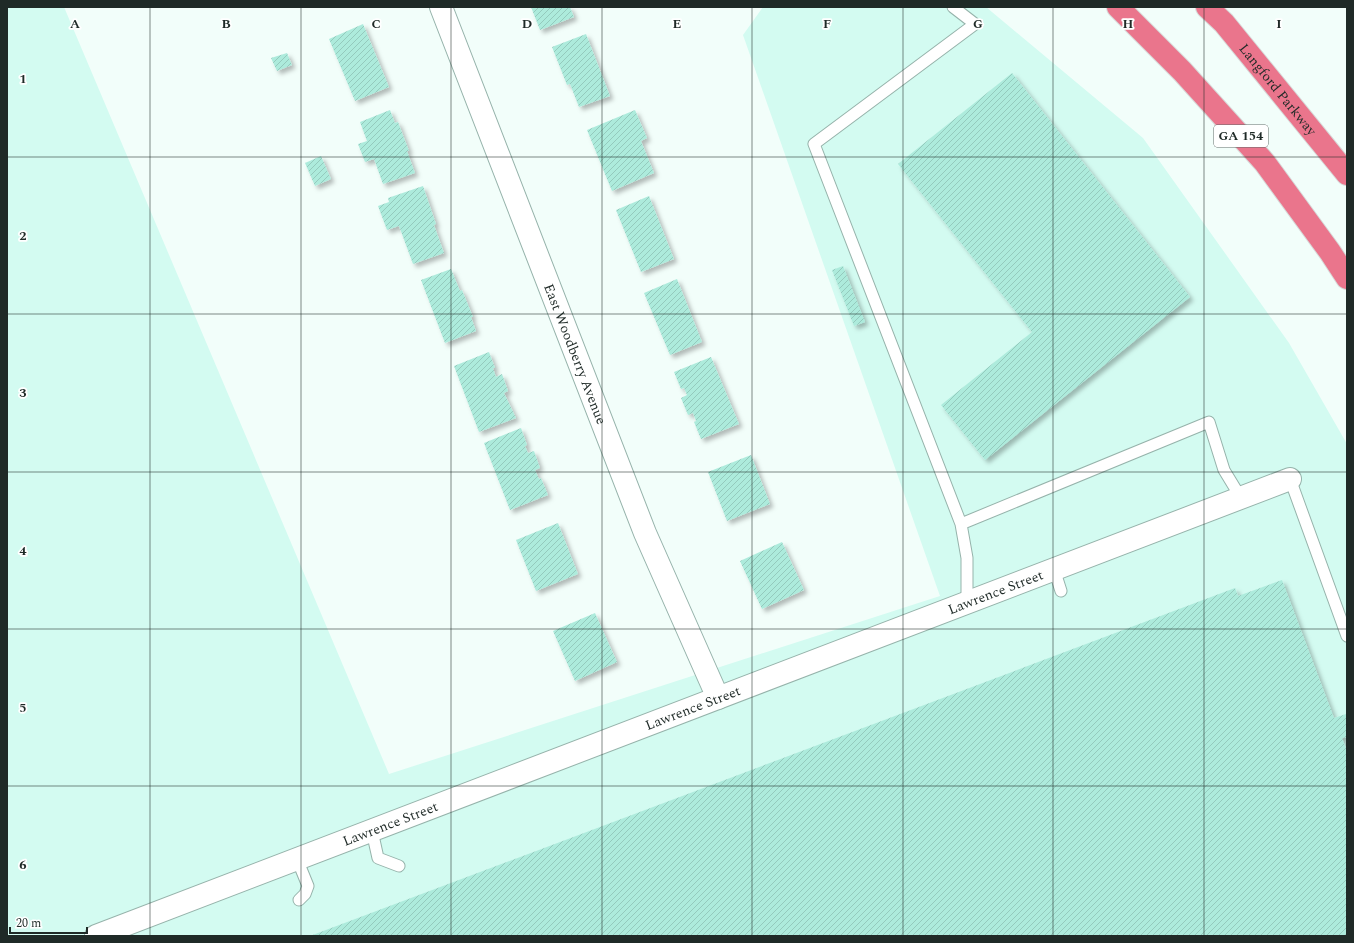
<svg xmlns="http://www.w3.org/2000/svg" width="1354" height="943" font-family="Spectral,serif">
	<defs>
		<pattern id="building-hatch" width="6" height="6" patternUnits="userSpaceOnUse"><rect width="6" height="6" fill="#adebdc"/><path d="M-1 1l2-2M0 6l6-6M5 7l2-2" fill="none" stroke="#94cabd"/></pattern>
		<filter id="shadow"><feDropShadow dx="3.5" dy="3.5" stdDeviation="2" flood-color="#0004"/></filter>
	</defs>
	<rect width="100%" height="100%" fill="#f2fefa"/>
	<path fill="#d3fbf1" d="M 7,7 L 64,7 L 389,774 L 940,596 L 743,35 L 763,7 L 986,7 L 1143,138 L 1289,343 L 1347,444 L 1347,936 L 7,936 Z"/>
	<path fill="url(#building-hatch)" filter="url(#shadow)" d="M 531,7 L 570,7 L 574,17 L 540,30 Z
		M 363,24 L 389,87 L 355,101 L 329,39 Z
		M 586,34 L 610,96 L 579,107 L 570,84 L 567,85 L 552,47 Z
		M 287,53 L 292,65 L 277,71 L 271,58 Z
		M 1012,73 L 1190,297 L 985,460 L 941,405 L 1032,332 L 898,164 Z
		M 390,110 L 395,123 L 398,122 L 409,151 L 407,151 L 415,173 L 383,184 L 374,159 L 365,162 L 358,144 L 367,141 L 360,122 Z
		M 635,110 L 647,138 L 641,141 L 654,173 L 612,191 L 587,130 Z
		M 321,156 L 331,179 L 315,186 L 305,163 Z
		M 423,186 L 436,224 L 434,225 L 444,253 L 413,264 L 399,226 L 387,230 L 378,206 L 389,202 L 388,198 Z
		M 649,196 L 674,259 L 641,272 L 616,210 Z
		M 843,266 L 865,322 L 854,326 L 832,270 Z
		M 451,269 L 460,291 L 462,290 L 473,317 L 471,317 L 476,331 L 445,343 L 421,280 Z
		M 677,279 L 702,342 L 670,355 L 644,293 Z
		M 489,352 L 495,368 L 493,368 L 496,377 L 502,374 L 508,391 L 504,393 L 516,418 L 479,432 L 454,366 Z
		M 711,357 L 739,424 L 701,439 L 694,422 L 696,421 L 693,413 L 688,415 L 681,398 L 687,395 L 684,388 L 681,389 L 674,372 Z
		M 521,428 L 527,445 L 525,446 L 528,453 L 534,451 L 540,468 L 535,470 L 539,479 L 541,478 L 548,495 L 510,510 L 484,443 Z
		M 751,455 L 770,504 L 727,521 L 708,472 Z
		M 558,523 L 578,574 L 536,591 L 516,540 Z
		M 782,542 L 804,590 L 762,609 L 740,561 Z
		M 1282,580 L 1334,718 L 1346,714 L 1347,716 L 1347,737 L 1342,738 L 1347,751 L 1347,934 L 1342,936 L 310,936 L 1235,588 L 1238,596 Z
		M 595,613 L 617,662 L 575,681 L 553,631 Z"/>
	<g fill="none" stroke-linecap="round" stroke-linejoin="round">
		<g stroke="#96b3ab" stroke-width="13">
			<path id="service" d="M 953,7 L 975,24 L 814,144 L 961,524 L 1209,422 L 1224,470 L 1241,498
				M 1290,479 L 1347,636
				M 961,524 L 967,558 L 967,603
				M 1054,569 L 1061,591
				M 372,831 L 378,858 L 399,866
				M 297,859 L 308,886 L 305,894 L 299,900"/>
		</g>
		<g stroke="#96b3ab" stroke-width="24">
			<g id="minor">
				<path id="s1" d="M 441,7 L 645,533 L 718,698"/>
				<path id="s2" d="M 96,936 L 1290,479"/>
			</g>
		</g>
		<g stroke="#d7d9d8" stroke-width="24">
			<g id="motorway">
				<path d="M 1118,7 L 1182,71 L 1265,163 L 1330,252 L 1347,278"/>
				<path id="s3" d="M 1207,7 L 1224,23 L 1347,174"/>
			</g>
		</g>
		<use href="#service" stroke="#fff" stroke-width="11"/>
		<use href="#minor" stroke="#fff" stroke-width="22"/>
		<use href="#motorway" stroke="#ea758c" stroke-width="22"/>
	</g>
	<path fill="none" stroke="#1f2a27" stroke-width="1" stroke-opacity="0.55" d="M 150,7 L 150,936M 301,7 L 301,936M 451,7 L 451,936M 602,7 L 602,936M 752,7 L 752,936M 903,7 L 903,936M 1053,7 L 1053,936M 1204,7 L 1204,936M 7,157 L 1347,157M 7,314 L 1347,314M 7,472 L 1347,472M 7,629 L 1347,629M 7,786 L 1347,786"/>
	<g text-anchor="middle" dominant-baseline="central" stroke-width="3.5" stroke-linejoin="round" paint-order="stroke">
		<rect fill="#fff" stroke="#626a68" stroke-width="1" x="1214" y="125" width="54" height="22" rx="3"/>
		<g font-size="13" font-weight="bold" fill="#1f2a27">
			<text x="1241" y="136">GA 154</text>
		</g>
		<g font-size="14" fill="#1f2a27" stroke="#fff">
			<text stroke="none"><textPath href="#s3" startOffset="109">Langford Parkway</textPath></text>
			<text stroke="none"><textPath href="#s1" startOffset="372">East Woodberry Avenue</textPath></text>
			<text stroke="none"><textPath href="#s2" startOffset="963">Lawrence Street</textPath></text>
			<text stroke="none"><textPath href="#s2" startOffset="639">Lawrence Street</textPath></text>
			<text stroke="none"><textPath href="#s2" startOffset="315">Lawrence Street</textPath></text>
		</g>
	</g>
	<g font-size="13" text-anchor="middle" font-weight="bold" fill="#1f2a27" stroke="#fff" stroke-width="3.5" stroke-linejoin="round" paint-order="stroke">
		<text x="75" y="28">A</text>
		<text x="226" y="28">B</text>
		<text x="376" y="28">C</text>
		<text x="527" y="28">D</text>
		<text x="677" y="28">E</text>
		<text x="827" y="28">F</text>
		<text x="978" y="28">G</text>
		<text x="1128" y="28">H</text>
		<text x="1279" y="28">I</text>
		<text x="23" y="83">1</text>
		<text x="23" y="240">2</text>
		<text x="23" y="397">3</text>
		<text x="23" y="555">4</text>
		<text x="23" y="712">5</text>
		<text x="23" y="869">6</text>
	</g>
	<rect width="1354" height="943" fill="none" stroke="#1f2a27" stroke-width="16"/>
	<path d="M10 927v6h77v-6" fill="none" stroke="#1f2a27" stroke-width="2"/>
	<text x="16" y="927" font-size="12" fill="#1f2a27" stroke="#ffffff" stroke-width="3" paint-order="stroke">20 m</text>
</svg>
